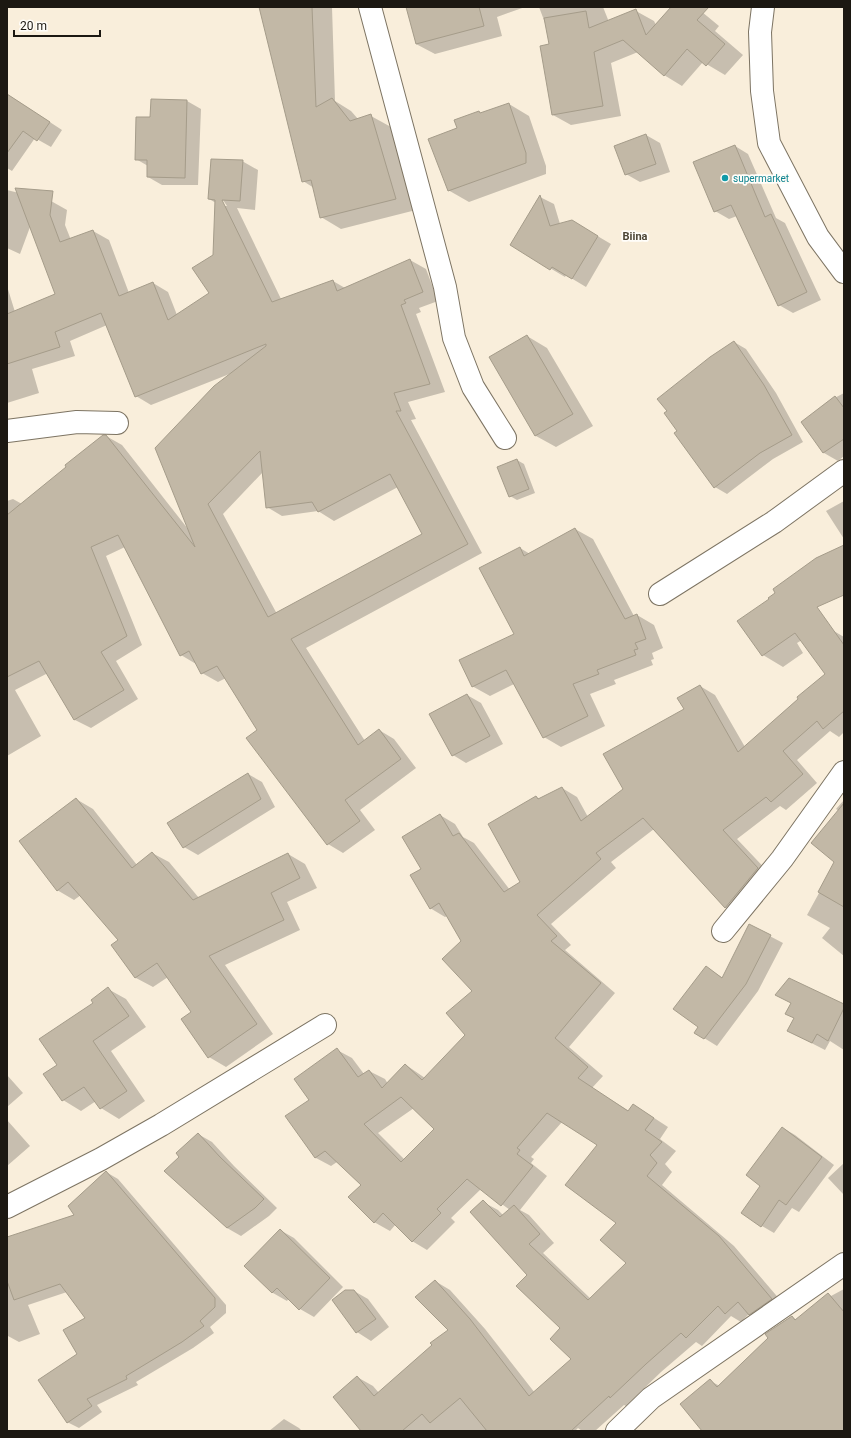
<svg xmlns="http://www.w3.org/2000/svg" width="851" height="1438" font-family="Roboto,sans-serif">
	<rect width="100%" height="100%" fill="#f9eedb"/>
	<path fill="#0003" fill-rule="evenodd" d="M 262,7 L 332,7 L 335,101 L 351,111 L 358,119 L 371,116 L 391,127 L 416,210 L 341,229 L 321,217 L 314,188 L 303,181 Z
		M 407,7 L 525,7 L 497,17 L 502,36 L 435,54 L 416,44 Z
		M 539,7 L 603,7 L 609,22 L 636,11 L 654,21 L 656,25 L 672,7 L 696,7 L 719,26 L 715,31 L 743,55 L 725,75 L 703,62 L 682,86 L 664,75 L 638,52 L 611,63 L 621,116 L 571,125 L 553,115 L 553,44 Z
		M 7,94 L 62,130 L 51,147 L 35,138 L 12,171 L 7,168 Z
		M 187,101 L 201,109 L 198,185 L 162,185 L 148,177 L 148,166 L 136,159 L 151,118 Z
		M 509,104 L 529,116 L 546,166 L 546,174 L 469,202 L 448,190 L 479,112 L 482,114 Z
		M 646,135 L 660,143 L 670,172 L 640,182 L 626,174 Z
		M 735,146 L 748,154 L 776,218 L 785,223 L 821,300 L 793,313 L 779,305 L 737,216 L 729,219 L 715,211 Z
		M 242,161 L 258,170 L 255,210 L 237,208 L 281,299 L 333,281 L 345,288 L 410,260 L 426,269 L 438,301 L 419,308 L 421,312 L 416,314 L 445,392 L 408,402 L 416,419 L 411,420 L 482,553 L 306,648 L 365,741 L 379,730 L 394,739 L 416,768 L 360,810 L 375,830 L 343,853 L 328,844 L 248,738 L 258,730 L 226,678 L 218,682 L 202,673 L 196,664 L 181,655 L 125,547 L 106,556 L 142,645 L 116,661 L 138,699 L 91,728 L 75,720 L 48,673 L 15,690 L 41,736 L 7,756 L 7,501 L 13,499 L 22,504 L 106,436 L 122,445 L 188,529 L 232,373 L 151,405 L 136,396 L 107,325 L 70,341 L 75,356 L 32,369 L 39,393 L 7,403 L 7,286 L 15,312 L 56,294 L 30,227 L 20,254 L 7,248 L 7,190 L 51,201 L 67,210 L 65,225 L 71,240 L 93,231 L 109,240 L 129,293 L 153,283 L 168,292 L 177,315 L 210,293 L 214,255 L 216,203 L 209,199 ZM 223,200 L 227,206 L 224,206 L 222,201 ZM 263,472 L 267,507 L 282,516 L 318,511 L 334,521 L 398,487 L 424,535 L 277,614 L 223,514 Z
		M 540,197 L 554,204 L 560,224 L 572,221 L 611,244 L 586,287 L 566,275 L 565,277 L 511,245 Z
		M 527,336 L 547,348 L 593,426 L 556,447 L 536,436 L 490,358 Z
		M 734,342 L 746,349 L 776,393 L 803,442 L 773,459 L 727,494 L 715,487 L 678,431 Z
		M 844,393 L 844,456 L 838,461 L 824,453 L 803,422 L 827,402 Z
		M 517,460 L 524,464 L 535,493 L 517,500 L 510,496 Z
		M 844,501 L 844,539 L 826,511 Z
		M 575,529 L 593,539 L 634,616 L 637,615 L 654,625 L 663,648 L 652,653 L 654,659 L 651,660 L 653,665 L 614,680 L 616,684 L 590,694 L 605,726 L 561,747 L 544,737 L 514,684 L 490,696 L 472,686 L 515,635 L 520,548 L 530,554 Z
		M 802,603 L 828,622 L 816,630 L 827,627 L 844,637 L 844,732 L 839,737 L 830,731 L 797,760 L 817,783 L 786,810 L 780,806 L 737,839 L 773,877 L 741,916 L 726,908 L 654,829 L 611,862 L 616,868 L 551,924 L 571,945 L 565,950 L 615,993 L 569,1047 L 603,1076 L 592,1088 L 629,1111 L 648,1114 L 668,1127 L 660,1139 L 676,1151 L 665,1164 L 672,1172 L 662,1185 L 734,1246 L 787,1308 L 765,1323 L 749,1314 L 741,1322 L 731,1316 L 702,1346 L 696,1342 L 661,1372 L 626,1406 L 624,1405 L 595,1431 L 582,1431 L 578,1428 L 575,1431 L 363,1431 L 357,1377 L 373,1386 L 379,1393 L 449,1330 L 435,1281 L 450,1290 L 485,1329 L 535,1393 L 572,1359 L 562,1328 L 483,1202 L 498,1210 L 504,1216 L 510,1210 L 481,1189 L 451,1218 L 455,1222 L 427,1250 L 412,1241 L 396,1224 L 390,1231 L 374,1222 L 362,1185 L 337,1162 L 331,1166 L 316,1158 L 287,1117 L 310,1100 L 337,1050 L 352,1058 L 364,1074 L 369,1071 L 385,1079 L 388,1084 L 406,1065 L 425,1078 L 467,1035 L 473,991 L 462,942 L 447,916 L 445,917 L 430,908 L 422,869 L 440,815 L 455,824 L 463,837 L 474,843 L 510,890 L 521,882 L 536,797 L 541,799 L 562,788 L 577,797 L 588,817 L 624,789 L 685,709 L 700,686 L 715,695 L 745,747 L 826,674 L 802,640 L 797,643 L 803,653 L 783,667 L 763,655 ZM 414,1108 L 436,1129 L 405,1160 L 378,1133 ZM 562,1122 L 598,1145 L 627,1263 L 591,1299 L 543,1253 L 554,1243 L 529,1215 L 520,1210 L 547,1176 L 531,1163 L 534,1159 L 531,1157 Z
		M 467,695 L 481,703 L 503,744 L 466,763 L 453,755 Z
		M 248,774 L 262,782 L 275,807 L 198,855 L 184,847 L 169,824 Z
		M 76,799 L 93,809 L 137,865 L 152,853 L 169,862 L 199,898 L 288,854 L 305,864 L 317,888 L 287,902 L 300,930 L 225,965 L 273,1034 L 226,1067 L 209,1057 L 193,1012 L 168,977 L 153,987 L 136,978 L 112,945 L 120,940 L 81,895 L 74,900 L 57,890 Z
		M 844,800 L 844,956 L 822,938 L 830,928 L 807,915 L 836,862 L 839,811 L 836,809 Z
		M 749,925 L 783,943 L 758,991 L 717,1046 L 696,1033 L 699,1027 L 706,967 L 723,978 Z
		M 108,989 L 126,999 L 146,1027 L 111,1051 L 145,1101 L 119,1119 L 101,1108 L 96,1101 L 81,1111 L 63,1100 L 58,1065 Z
		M 844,1006 L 844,1050 L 830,1041 L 825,1050 L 788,1031 Z
		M 7,1075 L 23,1093 L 7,1107 Z
		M 7,1120 L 30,1146 L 7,1166 Z
		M 783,1128 L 795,1135 L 834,1165 L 799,1212 L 792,1208 L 774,1233 L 762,1226 L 761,1185 Z
		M 198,1134 L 212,1142 L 234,1166 L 277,1208 L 269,1216 L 241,1236 L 227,1228 L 181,1157 Z
		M 844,1163 L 844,1195 L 828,1178 Z
		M 106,1172 L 118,1179 L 226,1305 L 226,1313 L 210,1327 L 214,1333 L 193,1348 L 136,1382 L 138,1385 L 97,1405 L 102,1412 L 79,1428 L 67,1422 L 78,1354 L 87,1318 L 67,1292 L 28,1305 L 40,1334 L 19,1342 L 8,1336 L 7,1238 L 75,1215 Z
		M 280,1230 L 294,1238 L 343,1287 L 314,1317 L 300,1309 L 289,1298 L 287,1301 L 273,1293 L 245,1266 Z
		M 844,1289 L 844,1431 L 703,1431 L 710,1381 L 720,1386 L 792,1317 L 797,1320 L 828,1294 L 831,1296 Z
		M 354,1291 L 368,1299 L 389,1327 L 371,1341 L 357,1332 Z
		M 284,1419 L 299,1428 L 302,1431 L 269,1431 Z"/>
	<path fill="#c2b8a6" stroke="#a59c8a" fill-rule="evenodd" d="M 259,7 L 312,7 L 316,107 L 332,98 L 350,121 L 371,114 L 396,199 L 320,218 L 311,180 L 302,182 Z
		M 406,7 L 479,7 L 484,26 L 416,44 Z
		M 671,7 L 709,7 L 697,20 L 725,44 L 706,66 L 687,49 L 664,76 L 623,40 L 594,52 L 603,106 L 552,115 L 540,46 L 549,44 L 544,18 L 586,11 L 589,28 L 636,9 L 646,35 Z
		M 7,94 L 50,122 L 37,141 L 23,131 L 7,153 Z
		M 151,99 L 187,100 L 185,178 L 147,177 L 147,160 L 135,160 L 136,117 L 150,117 Z
		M 509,103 L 526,153 L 526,163 L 448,191 L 428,139 L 457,128 L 454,120 L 479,111 L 480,113 Z
		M 646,134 L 656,164 L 625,175 L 614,146 Z
		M 735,145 L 765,217 L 771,214 L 807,292 L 778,306 L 731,205 L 714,212 L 693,162 Z
		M 211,159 L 243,160 L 240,201 L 222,200 L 272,302 L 333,280 L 337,291 L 410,259 L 423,292 L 404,300 L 406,303 L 401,305 L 430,384 L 394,393 L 401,411 L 396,411 L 468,544 L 291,639 L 358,745 L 379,729 L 401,759 L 345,800 L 360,821 L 327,845 L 246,738 L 257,730 L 217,666 L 201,674 L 189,651 L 180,656 L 118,535 L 91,547 L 127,636 L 101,652 L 124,690 L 74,720 L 39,661 L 7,677 L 7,515 L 66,467 L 65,465 L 103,435 L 106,435 L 195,547 L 155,448 L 214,386 L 266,346 L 266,344 L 135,397 L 101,313 L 55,332 L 60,347 L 7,364 L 7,314 L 55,294 L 15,188 L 53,191 L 50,215 L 60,242 L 93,230 L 119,296 L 153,282 L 168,320 L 209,293 L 192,268 L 213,255 L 215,200 L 208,199 ZM 260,451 L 266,508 L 312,502 L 318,512 L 390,474 L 422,534 L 268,617 L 208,504 Z
		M 540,195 L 550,226 L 572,220 L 598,236 L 572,279 L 552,267 L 550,270 L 510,245 Z
		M 527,335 L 573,414 L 535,436 L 489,357 Z
		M 734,341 L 764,385 L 792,435 L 760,453 L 714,488 L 674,433 L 677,431 L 664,413 L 667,411 L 657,399 L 710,357 Z
		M 835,396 L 844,408 L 844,439 L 823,453 L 801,422 Z
		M 517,459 L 529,489 L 509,497 L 497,467 Z
		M 575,528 L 625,619 L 637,614 L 646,639 L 635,643 L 638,649 L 634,650 L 636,655 L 597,670 L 599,674 L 573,684 L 588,716 L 543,738 L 506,670 L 472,687 L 459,660 L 514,634 L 479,568 L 520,547 L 524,556 Z
		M 844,545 L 844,595 L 817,607 L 844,645 L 844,711 L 823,729 L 817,721 L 783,751 L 803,774 L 771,802 L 766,797 L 723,830 L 758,868 L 725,908 L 643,818 L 596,853 L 601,859 L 537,915 L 557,936 L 551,941 L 601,983 L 555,1038 L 588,1067 L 578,1078 L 628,1111 L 633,1104 L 654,1118 L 645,1130 L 662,1142 L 650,1155 L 657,1163 L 647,1176 L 719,1236 L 772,1299 L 749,1315 L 738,1302 L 725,1314 L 718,1306 L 686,1338 L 681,1333 L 646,1364 L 610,1398 L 609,1396 L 571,1431 L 487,1431 L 460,1398 L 430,1423 L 422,1414 L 402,1431 L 361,1431 L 333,1397 L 357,1376 L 374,1396 L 432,1345 L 430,1343 L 448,1330 L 415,1297 L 435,1280 L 470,1319 L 529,1396 L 571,1359 L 550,1339 L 560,1328 L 516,1286 L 527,1275 L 470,1212 L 483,1200 L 500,1217 L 514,1205 L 540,1234 L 529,1244 L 588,1300 L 626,1263 L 600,1240 L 616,1223 L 565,1185 L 597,1145 L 547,1113 L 517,1148 L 520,1150 L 517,1154 L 533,1166 L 501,1206 L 467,1179 L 437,1209 L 441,1213 L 412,1242 L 383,1213 L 374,1223 L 348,1197 L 361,1185 L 325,1151 L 315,1158 L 285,1116 L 309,1100 L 294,1079 L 337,1048 L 358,1077 L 369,1070 L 382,1088 L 405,1064 L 422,1080 L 465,1035 L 446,1013 L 472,991 L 442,959 L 461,941 L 439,903 L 430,909 L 410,875 L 421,869 L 402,837 L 440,814 L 453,836 L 459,833 L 504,892 L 520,882 L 488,824 L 536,796 L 538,799 L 562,787 L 581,821 L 623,789 L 603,754 L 684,709 L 677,698 L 700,685 L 738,752 L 798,699 L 797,697 L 825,674 L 795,633 L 762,656 L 737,621 L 769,599 L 768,598 L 775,593 L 773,589 L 816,558 ZM 401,1097 L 434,1129 L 401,1162 L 364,1124 Z
		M 467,694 L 490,736 L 452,756 L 429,714 Z
		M 248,773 L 261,799 L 183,848 L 167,823 Z
		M 76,798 L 132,868 L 152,852 L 193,900 L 288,853 L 300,878 L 271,893 L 284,920 L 209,956 L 257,1024 L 208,1058 L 181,1019 L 191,1012 L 157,963 L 135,978 L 111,945 L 118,940 L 68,882 L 57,891 L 19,841 Z
		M 844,803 L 844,907 L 818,892 L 834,862 L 811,843 Z
		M 749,924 L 771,935 L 746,984 L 704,1039 L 694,1033 L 698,1027 L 673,1009 L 706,966 L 722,978 Z
		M 789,978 L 844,1004 L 844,1008 L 828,1041 L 817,1034 L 812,1043 L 787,1031 L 794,1018 L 785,1014 L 791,1003 L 775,995 Z
		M 108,987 L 129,1016 L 93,1041 L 127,1091 L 100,1109 L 84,1087 L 62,1101 L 43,1074 L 57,1065 L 39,1039 L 93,1003 L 91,1000 Z
		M 782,1127 L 822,1157 L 786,1205 L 779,1200 L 761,1227 L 741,1213 L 760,1186 L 746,1175 Z
		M 198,1133 L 220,1157 L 264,1199 L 255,1208 L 227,1228 L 164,1171 L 179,1157 L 176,1153 Z
		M 106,1171 L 215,1298 L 215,1307 L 200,1321 L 204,1326 L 182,1342 L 126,1376 L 127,1379 L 87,1399 L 92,1406 L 67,1423 L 38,1380 L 77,1354 L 63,1330 L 85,1318 L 60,1284 L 14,1300 L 7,1281 L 7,1237 L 74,1215 L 68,1206 Z
		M 280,1229 L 330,1278 L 299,1310 L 277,1288 L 272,1293 L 244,1266 Z
		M 345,1290 L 354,1290 L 376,1319 L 356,1333 L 332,1300 Z
		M 828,1293 L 844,1312 L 844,1431 L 702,1431 L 680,1404 L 710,1379 L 717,1387 L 768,1338 L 765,1334 L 792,1316 L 795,1320 Z"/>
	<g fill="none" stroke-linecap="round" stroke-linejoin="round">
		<g stroke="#7d7463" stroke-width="24">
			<path id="minor" d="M 370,7 L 445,287 L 454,338 L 473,387 L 505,438
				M 763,7 L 760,32 L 762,91 L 769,143 L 818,237 L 844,272
				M 7,431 L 77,422 L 117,423
				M 660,594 L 774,522 L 844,471
				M 723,931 L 782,859 L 844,772
				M 7,1207 L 101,1159 L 161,1125 L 325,1025
				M 617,1431 L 651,1398 L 844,1264"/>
		</g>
		<use href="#minor" stroke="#fff" stroke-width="22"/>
	</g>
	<circle fill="#0f9aa8" stroke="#fffdf9" stroke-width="1.5" cx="725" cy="178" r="4"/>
	<g text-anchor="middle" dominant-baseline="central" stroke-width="3.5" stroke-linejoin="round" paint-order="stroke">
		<g font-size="10" fill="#0d838f" stroke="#fffdf9" text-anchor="start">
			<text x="733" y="178">supermarket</text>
		</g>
		<g font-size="11" font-weight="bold" fill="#4d4535" stroke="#fffdf9">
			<text x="635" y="236">Biina</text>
		</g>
	</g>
	<rect width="851" height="1438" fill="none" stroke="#1c1812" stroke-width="16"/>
	<path d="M14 30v6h86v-6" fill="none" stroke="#1c1812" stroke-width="2"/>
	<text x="20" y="30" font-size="12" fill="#1c1812" stroke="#fffdf9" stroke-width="3" paint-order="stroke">20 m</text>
</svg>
